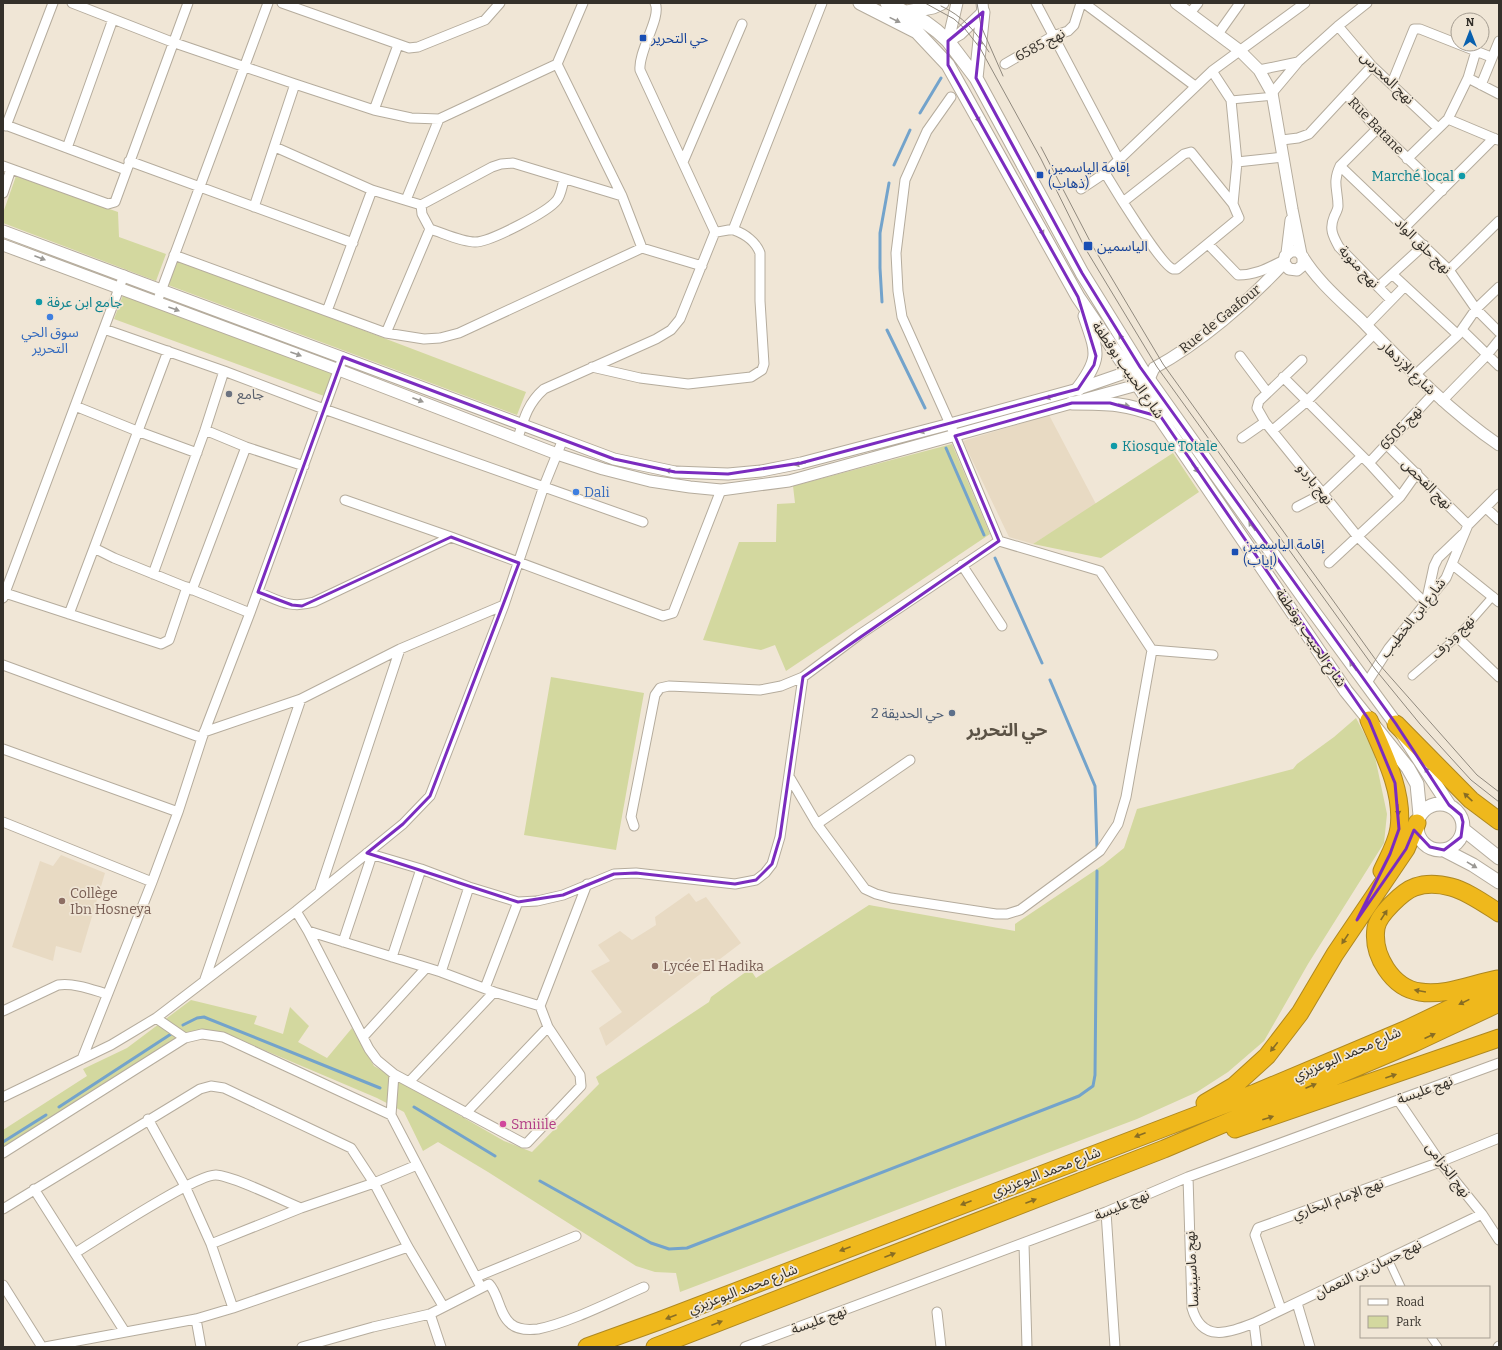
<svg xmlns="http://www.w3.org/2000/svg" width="1502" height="1350" font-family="Bitter,'Noto Sans Arabic',serif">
	<rect width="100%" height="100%" fill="#f0e6d6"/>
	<path fill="#e8dac3" d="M 1049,415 L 1096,504 L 1033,544 L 1009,537 L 963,441 Z
		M 61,855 L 105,873 L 81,953 L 56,946 L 53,961 L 12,947 L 40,861 L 53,866 Z
		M 689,893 L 696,902 L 706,897 L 741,943 L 606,1046 L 599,1028 L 622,1012 L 591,971 L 610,961 L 598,945 L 620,931 L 632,940 L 656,925 L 655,917 Z"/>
	<path fill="#d3d89f" d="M 16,176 L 118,212 L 119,237 L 166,254 L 156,281 L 3,223 L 3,213 Z
		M 176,259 L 526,392 L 517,415 L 168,285 Z
		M 123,295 L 333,372 L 324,396 L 114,319 Z
		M 952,444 L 990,534 L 786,671 L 775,645 L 761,650 L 703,640 L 739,542 L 776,542 L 777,504 L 795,503 L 793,486 Z
		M 1173,453 L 1199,492 L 1101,558 L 1033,544 Z
		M 551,677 L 644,693 L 616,850 L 524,835 Z
		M 1356,718 L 1374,752 L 1387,814 L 1384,843 L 1308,964 L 1264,1041 L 1228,1072 L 1197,1092 L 1137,1119 L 680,1292 L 676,1273 L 655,1272 L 636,1266 L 488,1172 L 438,1142 L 423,1151 L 404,1112 L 377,1098 L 224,1033 L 202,1030 L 3,1150 L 3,1130 L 87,1076 L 83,1069 L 127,1048 L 191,1000 L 257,1016 L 254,1024 L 283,1034 L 290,1007 L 309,1026 L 298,1042 L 327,1058 L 352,1028 L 374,1066 L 504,1141 L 532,1152 L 599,1084 L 596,1077 L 709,1002 L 711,997 L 750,969 L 756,978 L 869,905 L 1015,931 L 1015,924 L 1103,865 L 1124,848 L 1137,809 L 1293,769 L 1297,764 L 1334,737 Z"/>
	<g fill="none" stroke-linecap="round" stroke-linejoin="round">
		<path stroke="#73a3cb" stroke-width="3" d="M 920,113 L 941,78
			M 894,165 L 910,130
			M 882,302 L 880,268 L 880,233 L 889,183
			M 887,330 L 925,408
			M 946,448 L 984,535
			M 995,558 L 1042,663
			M 1050,680 L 1095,786 L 1097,847
			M 183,1025 L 197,1018 L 204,1017 L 380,1088
			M 59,1107 L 171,1034
			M 414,1107 L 495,1156
			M 3,1142 L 46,1115
			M 540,1181 L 651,1243 L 669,1249 L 687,1248 L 1079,1096 L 1093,1086 L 1095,1075 L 1097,871"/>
		<g stroke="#b5ac9d" stroke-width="9">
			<path id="pedestrian" d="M 1231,100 L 1274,96
				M 1412,676 L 1457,637 L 1493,596
				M 1388,1259 L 1401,1287
				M 1431,1337 L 1438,1347"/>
		</g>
		<g stroke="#b5ac9d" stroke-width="11">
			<path id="minor" d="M 72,3 L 172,42 L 295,84 L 374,110 L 411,118 L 439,119 L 557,64 L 583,3
				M 282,3 L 409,48 L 418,47 L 485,20 L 500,3
				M 1036,3 L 1118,158
				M 1084,3 L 1195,86
				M 1190,13 L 1198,3
				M 1338,26 L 1372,66 L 1438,128
				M 1218,34 L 1240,3
				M 1458,44 L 1491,57
				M 557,64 L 622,196 L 642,248
				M 1005,64 L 1053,36 L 1068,31 L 1074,25 L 1081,3
				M 1259,70 L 1298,62
				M 1212,71 L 1231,100 L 1237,162 L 1233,204
				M 1468,78 L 1499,94
				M 1392,83 L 1414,29 L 1420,29 L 1458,44
				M 1481,85 L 1499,41
				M 1272,93 L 1298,62 L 1338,26 L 1367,3
				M 1346,94 L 1377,129 L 1442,191
				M 951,97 L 927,131 L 905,180 L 896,253 L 898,291 L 902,317 L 950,424 L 999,541
				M 374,110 L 398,45
				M 1448,119 L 1468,78 L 1476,51
				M 3,124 L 126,170
				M 6,126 L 53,3
				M 1377,129 L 1340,166 C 1332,183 1338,190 1338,206 C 1338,210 1335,214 1334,217 C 1329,229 1333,236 1339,247 L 1391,300
				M 1282,140 L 1298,138 L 1309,134 L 1372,66
				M 275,147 L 372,190 L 421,205 L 492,167 L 501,164 L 513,163 L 622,196
				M 67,148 L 113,19
				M 1407,159 L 1448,119 L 1498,140
				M 129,161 L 353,243
				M 683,162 L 742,24
				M 1237,162 L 1283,157
				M 3,166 L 108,204 L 115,202 L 188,3
				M 1340,166 L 1449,270 L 1476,309 L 1499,332
				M 1105,173 C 1114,188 1161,265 1173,269 L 1177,269 L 1239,218 L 1233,204 L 1191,152 L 1184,154 L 1123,202
				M 1081,189 L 1105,173 L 1212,71 L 1305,3
				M 3,193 L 11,169
				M 406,200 L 439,119
				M 421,205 L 422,214 L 430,229 C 443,233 462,242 475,242 C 490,242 548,212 557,200 C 561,195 562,186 564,180
				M 254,207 L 295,84
				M 1405,227 L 1494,138
				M 733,230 L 822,3
				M 1208,244 L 1238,275 C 1256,275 1268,268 1284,260
				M 174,255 L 386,333 L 424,339 L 440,338 L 459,333 L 642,248 L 702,266
				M 1449,270 L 1499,221
				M 1392,274 L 1458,335
				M 1378,287 L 1424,245
				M 157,302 L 268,3
				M 327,311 L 372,190
				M 1366,326 L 1405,286
				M 104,329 L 224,371 L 324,409 L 643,522
				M 1462,330 L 1499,366
				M 386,333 L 430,229
				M 168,351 L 94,548 L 114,558 L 250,613
				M 1240,356 L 1267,392
				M 1302,360 L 1259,401 L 1257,408 L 1265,422 L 1358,537 L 1426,604
				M 592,367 L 640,378 L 688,384 L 751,377 L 762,370 L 764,364 L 760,301 L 760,253 C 756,242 745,234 734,230 C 729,229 721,232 715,232
				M 1415,375 L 1458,335 L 1476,309 L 1499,287
				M 1283,377 L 1369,463 L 1400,497
				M 1442,401 L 1487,355 L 1499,340
				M 75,406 L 137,431 L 197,453
				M 205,430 L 224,371
				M 1273,430 L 1307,401 L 1374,334
				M 518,438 C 524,418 528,403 544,389 L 656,339 L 671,330 L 680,319 L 715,232 L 640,70 C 638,51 662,17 655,3
				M 1242,438 L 1265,422
				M 1386,444 L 1468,525
				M 1369,463 L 1434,393
				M 345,500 L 451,537 L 663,616 L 673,613 L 721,490
				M 1297,507 L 1322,494 L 1362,456
				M 1486,508 L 1499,520
				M 1329,563 L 1400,497 L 1417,473
				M 962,565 L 1002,626
				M 1453,565 L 1499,602
				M 153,574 L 205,430 L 246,447 L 304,466
				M 192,590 L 246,447
				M 258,592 C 280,601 290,609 314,602 L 451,537
				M 5,593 L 161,644 L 169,640 L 187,587
				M 3,598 L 124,275
				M 1426,603 L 1434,566 L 1438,558 L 1463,534
				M 69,614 L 94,548
				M 1457,637 L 1499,677
				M 1152,650 L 1213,655
				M 3,665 L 202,738
				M 1366,684 L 1389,648 L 1446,578 L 1468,525 L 1499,494
				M 204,732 L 301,699 L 400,649 L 504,605
				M 3,749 L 178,812
				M 790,778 L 817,824 L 865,889 L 876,894 L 891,898 L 996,914 L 1007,914 L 1020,910 L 1100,851 L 1118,824 L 1126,797 L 1152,650 L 1100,571 L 999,541
				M 3,822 L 152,882
				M 817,824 L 910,760
				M 634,826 L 631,817 L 655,695 L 660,688 L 669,686 L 760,690 L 781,686 L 803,677 L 859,635 L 999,541
				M 367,853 L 421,869 L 469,887 L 518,902 L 537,901 L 563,895 L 614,874 L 636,873 L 735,884 L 756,880 L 765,873 L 772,864 L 780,837 L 803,677
				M 320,890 L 400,649
				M 296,911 L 308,931 L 369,1049 L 377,1060 L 394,1074 L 523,1143 L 527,1143 L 581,1086 L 580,1075 L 548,1027 L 540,1006 L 587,884
				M 308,931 L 441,972 L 494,992 L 540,1006
				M 343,942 L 372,855
				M 392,957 L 421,869
				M 441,972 L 469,887
				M 205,979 L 301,699
				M 485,988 L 518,902
				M 3,1011 L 58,985 C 75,983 90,989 107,994
				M 156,1018 L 185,1038
				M 363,1037 L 426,968
				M 82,1059 L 152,882 L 178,812 L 202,738 L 250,613 L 343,357
				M 394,1074 L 391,1115 L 481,1287
				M 409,1082 L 494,992
				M 3,1097 L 111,1045 L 156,1018 L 296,911 L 403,824 L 430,796 L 504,605 L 544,486 L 563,439
				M 1398,1100 L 1440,1162 L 1482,1214 L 1499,1240
				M 466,1113 L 548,1027
				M 148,1119 L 185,1186 L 211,1244 L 233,1308
				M 3,1153 L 185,1038 L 202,1034 L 223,1037 L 391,1115
				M 1188,1177 L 1192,1308 C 1202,1343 1228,1333 1254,1323 L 1482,1214
				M 34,1189 L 125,1332
				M 3,1209 L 200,1089 L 211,1086 L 224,1088 L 351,1148 L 374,1183 L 408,1247 L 443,1306
				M 1106,1212 L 1115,1347
				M 211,1244 L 301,1208 L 374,1183 L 417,1165
				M 1024,1244 L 1027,1347
				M 75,1253 C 98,1239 196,1174 216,1175 C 234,1176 281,1200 301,1208
				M 476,1277 L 576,1236
				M 3,1285 L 42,1347
				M 1297,1303 L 1310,1347
				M 1281,1309 L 1255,1235 L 1258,1228 L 1440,1162 L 1499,1138
				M 937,1312 L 941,1347
				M 430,1314 L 441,1347
				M 196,1319 L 201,1347
				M 1254,1323 L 1257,1347
				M 45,1347 L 196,1319 L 233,1308 L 408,1247
				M 302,1347 L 373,1327 L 430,1314 L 489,1284 C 499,1294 499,1315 511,1324 C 518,1330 529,1330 538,1329 C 569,1323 614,1300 644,1287
				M 745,1347 L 1106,1212 L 1188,1177 L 1499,1063
				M 1498,1347 L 1499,1346"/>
		</g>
		<g stroke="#b5ac9d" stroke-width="13">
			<path id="tertiary" d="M 1176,3 L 1239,50 L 1259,70 L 1272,93 L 1292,209 L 1301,254
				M 948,41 L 960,34 L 983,12 L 982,3
				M 948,41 L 957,3
				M 3,231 L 614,459 L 675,472 L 728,474 L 761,471 L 801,463 L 950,424 L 1078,389 L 1136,369
				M 3,245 L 339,370 L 557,454 L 603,469 L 650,481 L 690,487 L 721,490 L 789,481 L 1137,385 L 1149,379 L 1154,368
				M 1287,253 L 1291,220
				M 1303,257 L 1303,265 L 1297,270 L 1289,269 L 1284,263 L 1285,256 L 1291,251 L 1298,251 L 1301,254 C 1316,280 1341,301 1362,321 C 1405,365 1448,410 1499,445
				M 1154,368 C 1200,343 1248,302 1284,263"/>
		</g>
		<g stroke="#b5ac9d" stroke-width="15">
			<path id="secondary" d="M 860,3 L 917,32 L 948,65 L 1078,297 L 1346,691 L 1408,768 L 1417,784 L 1420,815
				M 887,3 L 925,22 L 937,31 L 948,41 L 976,78 L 1082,273 L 1144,373 L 1311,608 L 1396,724 L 1449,805
				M 907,12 L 933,7 L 942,3
				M 976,78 L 983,12
				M 1078,389 C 1102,357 1097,352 1085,316
				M 1072,403 C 1108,403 1127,403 1161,417
				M1417 827a23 23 0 1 1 46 0a23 23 0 1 1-46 0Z
				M 1464,830 L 1499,858
				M 1444,850 L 1473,865 L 1499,882"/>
		</g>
		<g stroke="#ae8821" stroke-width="19">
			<path id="motorway" d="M 1369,720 C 1383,752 1404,792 1399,828 C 1397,843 1388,858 1382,871
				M 1396,724 L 1471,800 L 1499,821
				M 1497,979 C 1472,984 1445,996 1420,992 C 1392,988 1372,955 1376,928 C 1378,915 1403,891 1415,887 C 1426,883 1440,884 1451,887 C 1467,891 1485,904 1499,913
				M 1205,1103 L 1234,1086 L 1267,1056 L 1300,1013 L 1335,954 L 1406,849 L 1417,823
				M 1235,1129 L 1499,1038
				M 587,1347 L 659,1321 L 1255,1093 L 1407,1029 L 1499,985
				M 655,1347 L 1164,1149 L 1414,1043 L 1499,1003"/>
		</g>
		<use href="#pedestrian" stroke="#fff" stroke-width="7"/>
		<use href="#minor" stroke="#fff" stroke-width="9"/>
		<use href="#tertiary" stroke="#fff" stroke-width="11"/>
		<use href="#secondary" stroke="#fff" stroke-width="13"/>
		<use href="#motorway" stroke="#efb81c" stroke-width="17"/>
		<path stroke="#90897e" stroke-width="1" d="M 925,3 L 954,19 L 965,29 L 980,48 L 1041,159 L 1085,248 L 1157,367 L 1375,669 L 1420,724 L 1471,780 L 1499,802
			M 977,3 L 981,26 L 1003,76
			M 941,6 C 963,16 976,32 989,52
			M 1041,147 L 1092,245 L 1163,364 L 1378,663 L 1477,775 L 1499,792"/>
	</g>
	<defs><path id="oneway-solid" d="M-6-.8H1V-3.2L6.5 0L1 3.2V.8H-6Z"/></defs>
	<g fill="#9a9894">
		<use href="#oneway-solid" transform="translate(895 20) rotate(26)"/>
		<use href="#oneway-solid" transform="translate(980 45) rotate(-83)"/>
		<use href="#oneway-solid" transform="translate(977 117) rotate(61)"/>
		<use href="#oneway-solid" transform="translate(1041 230) rotate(61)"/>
		<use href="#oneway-solid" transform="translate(40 258) rotate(21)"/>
		<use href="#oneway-solid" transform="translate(174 309) rotate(20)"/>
		<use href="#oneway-solid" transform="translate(1122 339) rotate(-123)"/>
		<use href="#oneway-solid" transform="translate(296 354) rotate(20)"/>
		<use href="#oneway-solid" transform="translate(1051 397) rotate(164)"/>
		<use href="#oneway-solid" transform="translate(418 400) rotate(21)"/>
		<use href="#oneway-solid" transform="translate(1124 405) rotate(10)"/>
		<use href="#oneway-solid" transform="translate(925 431) rotate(165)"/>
		<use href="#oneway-solid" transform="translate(800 464) rotate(168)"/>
		<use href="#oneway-solid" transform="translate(1195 468) rotate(55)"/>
		<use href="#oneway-solid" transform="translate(671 471) rotate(-169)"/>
		<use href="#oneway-solid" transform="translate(1252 526) rotate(-125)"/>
		<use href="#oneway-solid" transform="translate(1353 666) rotate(-126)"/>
		<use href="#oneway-solid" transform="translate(1428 772) rotate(-126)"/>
		<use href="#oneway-solid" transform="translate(1472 865) rotate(31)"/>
	</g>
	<g fill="#886d24">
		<use href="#oneway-solid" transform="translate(1468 797) rotate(-137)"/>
		<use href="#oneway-solid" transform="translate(1398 810) rotate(86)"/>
		<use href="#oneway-solid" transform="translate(1384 915) rotate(-57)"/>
		<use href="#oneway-solid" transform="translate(1345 939) rotate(124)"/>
		<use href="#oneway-solid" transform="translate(1420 991) rotate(-170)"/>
		<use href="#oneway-solid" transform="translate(1464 1002) rotate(154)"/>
		<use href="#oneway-solid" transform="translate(1430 1036) rotate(-24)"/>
		<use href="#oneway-solid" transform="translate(1274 1047) rotate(128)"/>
		<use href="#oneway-solid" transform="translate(1391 1076) rotate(-19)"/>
		<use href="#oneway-solid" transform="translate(1311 1086) rotate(-23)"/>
		<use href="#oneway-solid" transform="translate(1268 1118) rotate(-18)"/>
		<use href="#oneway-solid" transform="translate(1140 1135) rotate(159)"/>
		<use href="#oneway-solid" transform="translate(1031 1201) rotate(-21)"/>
		<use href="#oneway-solid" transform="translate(966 1203) rotate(159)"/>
		<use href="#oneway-solid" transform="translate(845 1249) rotate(159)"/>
		<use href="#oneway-solid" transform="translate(890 1255) rotate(-21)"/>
		<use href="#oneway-solid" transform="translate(671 1317) rotate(159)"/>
		<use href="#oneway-solid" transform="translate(717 1323) rotate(-21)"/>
	</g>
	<path fill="none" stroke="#7b2cbf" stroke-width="3" stroke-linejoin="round" d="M 983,12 L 976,78 L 1082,273 L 1140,367 L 1396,724 L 1449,805 L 1461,815 L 1463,822 L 1461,837 L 1444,850 L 1430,847 L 1414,830 L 1406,849 L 1357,920 L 1390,854 L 1399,829 L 1395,783 L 1369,720 L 1161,417 L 1110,403 L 1072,403 L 955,436 L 999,541 L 803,677 L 780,837 L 772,864 L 756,880 L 735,884 L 636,873 L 614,874 L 563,895 L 518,902 L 367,853 L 403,824 L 430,796 L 519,563 L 451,537 L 302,606 L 292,605 L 258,592 L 343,357 L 614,459 L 675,472 L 728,474 L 801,463 L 1078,389 L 1094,365 L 1096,356 L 1078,297 L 948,65 L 948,41 Z"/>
	<g fill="#1a4fb4" stroke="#f0e6d6" stroke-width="1.5">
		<rect x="639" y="34" width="8" height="8" rx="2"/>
		<rect x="1036" y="171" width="8" height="8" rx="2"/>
		<rect x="1083" y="241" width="10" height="10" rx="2"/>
		<rect x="1231" y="548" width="8" height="8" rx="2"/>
	</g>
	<g fill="#0f9aa8" stroke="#f0e6d6" stroke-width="1.5">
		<circle cx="1462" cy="176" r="4"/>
		<circle cx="39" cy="302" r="4"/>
		<circle cx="1114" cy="446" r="4"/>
	</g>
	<g fill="#3f7fe0" stroke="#f0e6d6" stroke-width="1.5">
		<circle cx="50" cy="317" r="4"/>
		<circle cx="576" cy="492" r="4"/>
	</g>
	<circle fill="#6b7280" stroke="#f0e6d6" stroke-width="1.5" cx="229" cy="394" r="4"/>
	<circle fill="#5c6f8a" stroke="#f0e6d6" stroke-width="1.5" cx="952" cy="713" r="4"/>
	<g fill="#8d6e63" stroke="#f0e6d6" stroke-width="1.5">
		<circle cx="62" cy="901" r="4"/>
		<circle cx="655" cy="966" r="4"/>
	</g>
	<circle fill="#d1479c" stroke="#f0e6d6" stroke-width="1.5" cx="503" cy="1124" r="4"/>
	<g text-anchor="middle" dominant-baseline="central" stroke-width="3.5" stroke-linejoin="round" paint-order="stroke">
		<g font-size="14" fill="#164399" stroke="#f0e6d6" text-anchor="start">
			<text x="651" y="38">حي التحرير</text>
			<text x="1048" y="167">إقامة الياسمين<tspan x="1048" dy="16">(ذهاب)</tspan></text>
			<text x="1097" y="246">الياسمين</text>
			<text x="1243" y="544">إقامة الياسمين<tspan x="1243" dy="16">(إياب)</tspan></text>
		</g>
		<g font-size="14" fill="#34302a" stroke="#f0e6d6">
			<text transform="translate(1040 45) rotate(-28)">نهج 6585</text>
			<text transform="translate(1387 78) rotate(44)">نهج المحرس</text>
			<text transform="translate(1376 126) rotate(46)">Rue Batane</text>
			<text transform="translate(1423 246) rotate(45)">نهج حلق الواد</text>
			<text transform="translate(1359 267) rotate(47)">نهج منوبة</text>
			<text transform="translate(1220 319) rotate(-39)">Rue de Gaafour</text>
			<text transform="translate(1408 368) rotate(44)">شارع الإزدهار</text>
			<text transform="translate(1128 370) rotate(55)">شارع الحبيب بوقطفة</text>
			<text transform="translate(1401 428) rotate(-47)">نهج 6505</text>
			<text transform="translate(1315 484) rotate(51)">نهج باردو</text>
			<text transform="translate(1427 484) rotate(45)">نهج الفحص</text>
			<text transform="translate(1413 618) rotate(-52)">شارع ابن الخطيب</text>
			<text transform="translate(1453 637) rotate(-45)">نهج وذرف</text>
			<text transform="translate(1311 638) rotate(56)">شارع الحبيب بوقطفة</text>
			<text transform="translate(1347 1054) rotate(-23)">شارع محمد البوعزيزي</text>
			<text transform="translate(1425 1090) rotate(-20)">نهج عليسة</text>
			<text transform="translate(1448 1170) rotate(53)">نهج الخزامى</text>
			<text transform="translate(1046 1172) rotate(-21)">شارع محمد البوعزيزي</text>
			<text transform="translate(1338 1199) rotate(-20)">نهج الإمام البخاري</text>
			<text transform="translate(1122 1205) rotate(-23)">نهج عليسة</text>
			<text transform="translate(1192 1269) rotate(-93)">نهج ماسينيسا</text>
			<text transform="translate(1368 1269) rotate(-26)">نهج حسان بن النعمان</text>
			<text transform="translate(743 1289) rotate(-21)">شارع محمد البوعزيزي</text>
			<text transform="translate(819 1320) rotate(-20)">نهج عليسة</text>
		</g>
		<g font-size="14" fill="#0d838f" stroke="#f0e6d6" text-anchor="start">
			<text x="1454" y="176" text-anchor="end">Marché local</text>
			<text x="47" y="302">جامع ابن عرفة</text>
			<text x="1122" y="446">Kiosque Totale</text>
		</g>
		<g font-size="14" fill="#366cbe" stroke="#f0e6d6">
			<text x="50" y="332">سوق الحي<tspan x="50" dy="16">التحرير</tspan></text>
			<text x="584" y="492" text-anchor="start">Dali</text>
		</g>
		<g font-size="14" fill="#5b616d" stroke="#f0e6d6" text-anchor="start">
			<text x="237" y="394">جامع</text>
		</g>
		<g font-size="14" fill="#4e5e75" stroke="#f0e6d6" text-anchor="end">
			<text x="944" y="713">حي الحديقة 2</text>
		</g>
		<g font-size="14" fill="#785e54" stroke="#f0e6d6" text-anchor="start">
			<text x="70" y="893">Collège<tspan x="70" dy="16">Ibn Hosneya</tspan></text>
			<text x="663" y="966">Lycée El Hadika</text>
		</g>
		<g font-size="14" fill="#b23c85" stroke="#f0e6d6" text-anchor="start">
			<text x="511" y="1124">Smiiile</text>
		</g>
		<g font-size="18" font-weight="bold" fill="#5b5245" stroke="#f0e6d6">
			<text x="1007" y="730">حي التحرير</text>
		</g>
	</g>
	<rect width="1502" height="1350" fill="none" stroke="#34302a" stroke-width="8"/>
	<rect x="1360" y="1286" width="130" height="52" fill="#f0e6d6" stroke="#a59d91"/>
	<rect x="1368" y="1299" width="20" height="6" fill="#ffffff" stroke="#a59d91"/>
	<text x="1396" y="1306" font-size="12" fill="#34302a">Road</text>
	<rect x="1368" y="1316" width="20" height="12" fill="#d3d89f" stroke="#a59d91"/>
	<text x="1396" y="1326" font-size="12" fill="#34302a">Park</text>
	<g transform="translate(1470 32)"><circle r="19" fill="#f0e6d6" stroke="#a59d91"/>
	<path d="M0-3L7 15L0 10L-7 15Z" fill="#0960ae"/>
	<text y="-6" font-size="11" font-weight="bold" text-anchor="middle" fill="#34302a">N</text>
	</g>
</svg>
